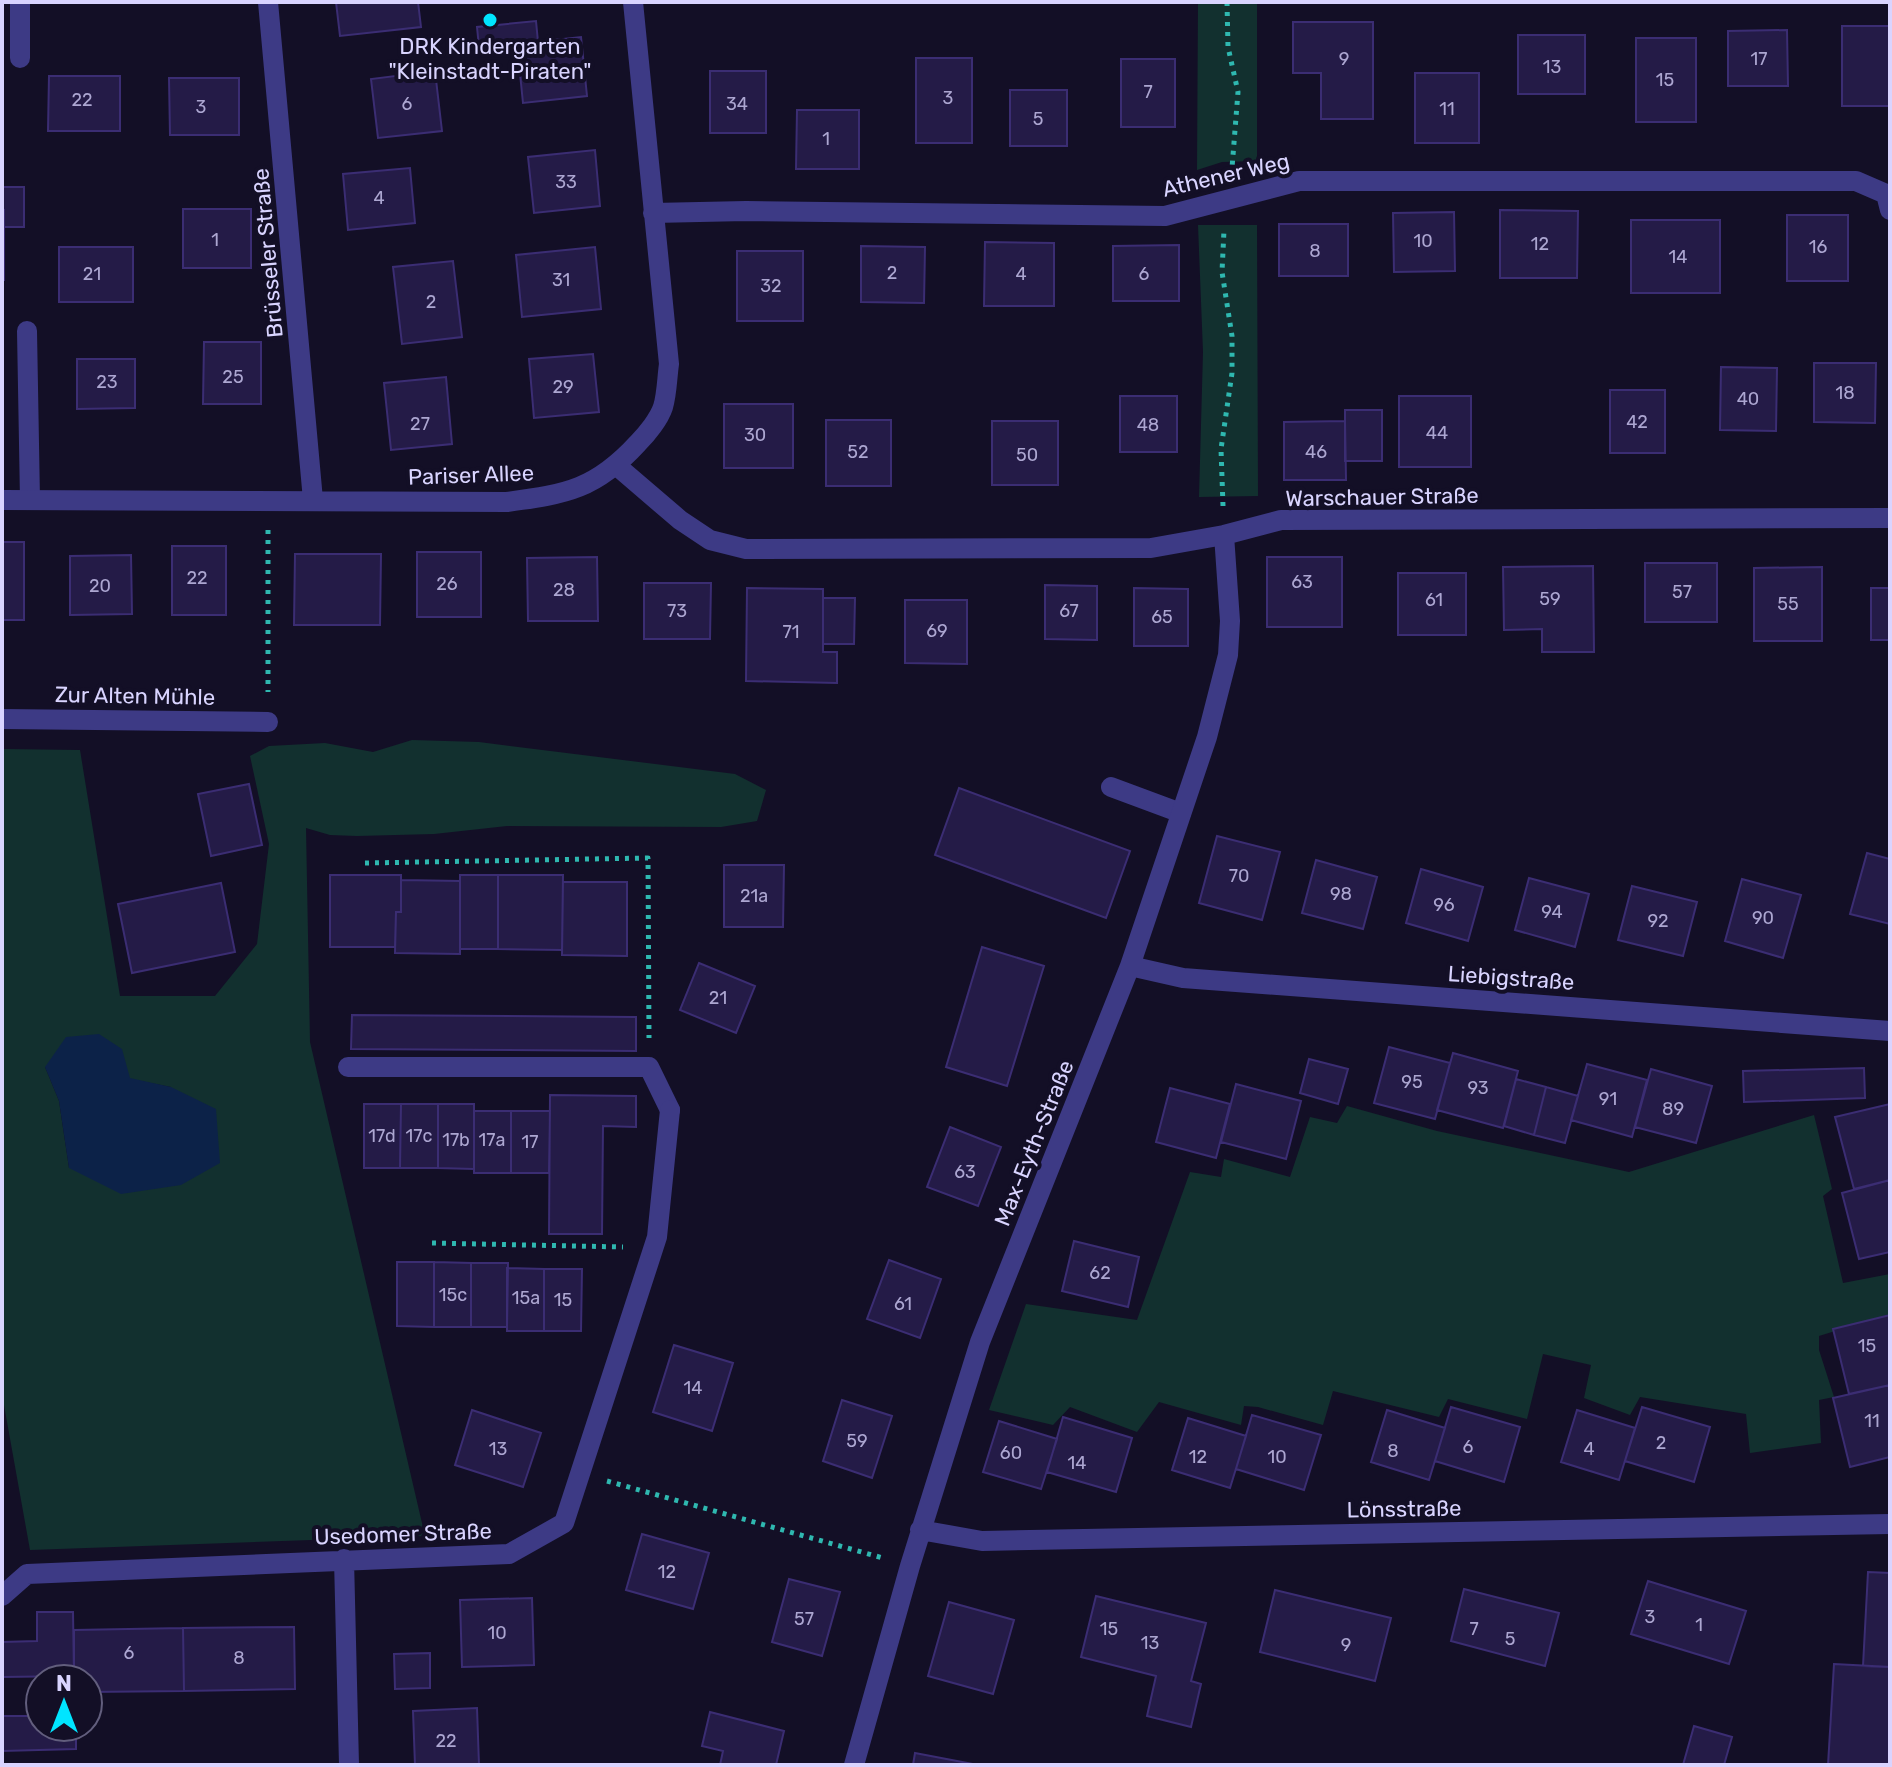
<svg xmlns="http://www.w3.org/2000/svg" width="1892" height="1767" font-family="Rubik,sans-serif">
	<rect width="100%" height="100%" fill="#130f26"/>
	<path fill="#12302f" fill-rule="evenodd" d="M 1198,2 L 1257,2 L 1257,161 L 1222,162 L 1197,170 Z
		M 1198,225 L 1257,225 L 1258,496 L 1199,497 L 1203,352 Z
		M 412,740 L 479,742 L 735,774 L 766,790 L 757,821 L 721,827 L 507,826 L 434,834 L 357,836 L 330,835 L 306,828 L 310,1042 L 425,1536 L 30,1550 L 2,1394 L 2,749 L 80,750 L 120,996 L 215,996 L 257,944 L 269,844 L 250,756 L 269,746 L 325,743 L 373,752 ZM 45,1067 L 130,1079 L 171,1087 L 69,1168 L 59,1101 Z
		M 1347,1106 L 1437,1131 L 1629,1172 L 1814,1115 L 1832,1189 L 1823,1196 L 1843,1283 L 1890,1274 L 1890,1314 L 1819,1336 L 1819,1350 L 1834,1397 L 1819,1400 L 1821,1443 L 1750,1453 L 1746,1414 L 1640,1397 L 1630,1415 L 1584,1398 L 1591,1365 L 1543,1354 L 1527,1419 L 1448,1399 L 1439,1417 L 1333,1391 L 1323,1425 L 1258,1407 L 1244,1406 L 1241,1425 L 1159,1402 L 1137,1432 L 1070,1407 L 1053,1425 L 989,1410 L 1026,1304 L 1137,1320 L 1190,1172 L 1221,1177 L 1224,1159 L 1290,1177 L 1310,1117 L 1337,1123 Z"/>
	<path fill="#0c2248" d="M 99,1034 L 122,1049 L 130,1078 L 171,1087 L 216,1109 L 220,1163 L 181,1185 L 121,1194 L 69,1168 L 59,1101 L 45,1067 L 66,1037 Z"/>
	<path fill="#241b47" stroke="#3b2d73" stroke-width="2" d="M 336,2 L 418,2 L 421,27 L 340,36 Z
		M 536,21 L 538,42 L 479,47 L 477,27 Z
		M 1293,22 L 1373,22 L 1373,119 L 1321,119 L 1321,73 L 1293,73 Z
		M 1842,26 L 1890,26 L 1890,106 L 1842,106 Z
		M 1787,30 L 1788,86 L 1728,86 L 1728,31 Z
		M 1518,35 L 1585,35 L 1585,94 L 1518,94 Z
		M 581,37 L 587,96 L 523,103 L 517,44 Z
		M 1636,38 L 1696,38 L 1696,122 L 1636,122 Z
		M 916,58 L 972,58 L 972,143 L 916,143 Z
		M 1121,59 L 1175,59 L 1175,127 L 1121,127 Z
		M 435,71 L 442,131 L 378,138 L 371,79 Z
		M 710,71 L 766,71 L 766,133 L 710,133 Z
		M 1415,73 L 1479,73 L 1479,143 L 1415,143 Z
		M 49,76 L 120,76 L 120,131 L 48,131 Z
		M 169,78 L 239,78 L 239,135 L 170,135 Z
		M 1010,90 L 1067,90 L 1067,146 L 1010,146 Z
		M 797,110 L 859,110 L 859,169 L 796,169 Z
		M 595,150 L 600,206 L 534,213 L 528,157 Z
		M 410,168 L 415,223 L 348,230 L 343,174 Z
		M 2,187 L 24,187 L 24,227 L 4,227 Z
		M 183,209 L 251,209 L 251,268 L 183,268 Z
		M 2,210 L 4,210 L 4,280 L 2,280 Z
		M 1500,210 L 1578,211 L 1577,278 L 1500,278 Z
		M 1454,212 L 1455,271 L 1394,272 L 1393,213 Z
		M 1787,215 L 1848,215 L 1848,281 L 1787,281 Z
		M 1631,220 L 1720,220 L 1720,293 L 1631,293 Z
		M 1279,224 L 1348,224 L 1348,276 L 1279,276 Z
		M 985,242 L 1054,243 L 1054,306 L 984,306 Z
		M 1179,245 L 1179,301 L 1113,301 L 1113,246 Z
		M 861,246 L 925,247 L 924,303 L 861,302 Z
		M 59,247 L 133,247 L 133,302 L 59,302 Z
		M 595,247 L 601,309 L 522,317 L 516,255 Z
		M 737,251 L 803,251 L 803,321 L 737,321 Z
		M 453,261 L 462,337 L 402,344 L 393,267 Z
		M 204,342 L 261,342 L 261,404 L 203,404 Z
		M 593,354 L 599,412 L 534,418 L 529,359 Z
		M 77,359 L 135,359 L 135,408 L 77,409 Z
		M 1814,363 L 1876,363 L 1875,423 L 1814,422 Z
		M 1721,367 L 1777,368 L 1776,431 L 1720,430 Z
		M 446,377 L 452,444 L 391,450 L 384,383 Z
		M 1610,390 L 1665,390 L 1665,453 L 1610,453 Z
		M 1120,396 L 1177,396 L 1177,452 L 1120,452 Z
		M 1399,396 L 1471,396 L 1471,467 L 1399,467 Z
		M 724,404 L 793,404 L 793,468 L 724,468 Z
		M 1345,410 L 1382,410 L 1382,461 L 1345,461 Z
		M 826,420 L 891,420 L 891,486 L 826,486 Z
		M 992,421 L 1058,421 L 1058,485 L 992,485 Z
		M 1345,421 L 1346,480 L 1284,480 L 1284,422 Z
		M 2,542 L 24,542 L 24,620 L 2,620 Z
		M 172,546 L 226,546 L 226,615 L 172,615 Z
		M 417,552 L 481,552 L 481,617 L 417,617 Z
		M 295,554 L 381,554 L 380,625 L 294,625 Z
		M 131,555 L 132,614 L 70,615 L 70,556 Z
		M 597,557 L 598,621 L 528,621 L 527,558 Z
		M 1267,557 L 1342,557 L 1342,627 L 1267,627 Z
		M 1645,563 L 1717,563 L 1717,622 L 1645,622 Z
		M 1593,566 L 1594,652 L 1542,652 L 1542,629 L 1504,630 L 1503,567 Z
		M 1822,567 L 1822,641 L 1754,641 L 1754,568 Z
		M 1398,573 L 1466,573 L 1466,635 L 1398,635 Z
		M 644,583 L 711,583 L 710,639 L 644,639 Z
		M 1045,585 L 1097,586 L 1097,640 L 1045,639 Z
		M 747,588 L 823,589 L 823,652 L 837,652 L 837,683 L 746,681 Z
		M 1134,588 L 1188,589 L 1188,646 L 1134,646 Z
		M 1871,588 L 1890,588 L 1890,640 L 1871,640 Z
		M 823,598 L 855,598 L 854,644 L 823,644 Z
		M 905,600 L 967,600 L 967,664 L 905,663 Z
		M 249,784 L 262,845 L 211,856 L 198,794 Z
		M 959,788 L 1130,851 L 1106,918 L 935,855 Z
		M 1217,836 L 1280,852 L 1262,920 L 1199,903 Z
		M 1867,853 L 1890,859 L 1890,924 L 1850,914 Z
		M 1316,860 L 1377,877 L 1363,929 L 1302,913 Z
		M 724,865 L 784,865 L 783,927 L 724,927 Z
		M 1421,869 L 1483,887 L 1468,941 L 1406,923 Z
		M 330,875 L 401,875 L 401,912 L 396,912 L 395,947 L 330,947 Z
		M 460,875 L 498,875 L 498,949 L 460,949 Z
		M 498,875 L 563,875 L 562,950 L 498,949 Z
		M 1529,878 L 1589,894 L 1575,947 L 1515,930 Z
		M 1742,879 L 1801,895 L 1783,958 L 1725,941 Z
		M 401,880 L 460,881 L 460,954 L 395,953 L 396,912 L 401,912 Z
		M 563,882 L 627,882 L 627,956 L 562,955 Z
		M 221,883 L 235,952 L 132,973 L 118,904 Z
		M 1632,886 L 1697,902 L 1683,956 L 1618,940 Z
		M 982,947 L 1044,966 L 1007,1086 L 946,1067 Z
		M 699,963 L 755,986 L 736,1033 L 680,1010 Z
		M 352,1015 L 636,1017 L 636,1051 L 351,1049 Z
		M 1389,1047 L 1450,1063 L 1435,1119 L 1374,1103 Z
		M 1453,1053 L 1518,1071 L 1503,1128 L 1437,1110 Z
		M 1309,1059 L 1348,1069 L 1338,1104 L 1300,1093 Z
		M 1587,1064 L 1647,1080 L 1632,1137 L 1571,1120 Z
		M 1864,1068 L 1865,1098 L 1744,1102 L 1743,1071 Z
		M 1651,1069 L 1712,1086 L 1696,1143 L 1635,1127 Z
		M 1516,1079 L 1546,1087 L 1534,1135 L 1504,1126 Z
		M 1236,1084 L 1301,1101 L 1286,1159 L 1221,1142 Z
		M 1546,1087 L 1578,1096 L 1565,1143 L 1534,1135 Z
		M 1170,1088 L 1230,1104 L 1216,1158 L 1156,1142 Z
		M 550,1095 L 636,1096 L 636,1127 L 603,1126 L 602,1234 L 549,1234 Z
		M 364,1104 L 401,1104 L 400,1168 L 364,1168 Z
		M 401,1104 L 438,1104 L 438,1168 L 400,1168 Z
		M 438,1104 L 474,1104 L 474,1169 L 438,1168 Z
		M 1890,1104 L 1890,1180 L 1854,1189 L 1835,1117 Z
		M 474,1111 L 511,1111 L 511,1173 L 474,1173 Z
		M 511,1111 L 550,1111 L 549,1173 L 511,1173 Z
		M 950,1127 L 1001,1147 L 978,1206 L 927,1187 Z
		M 1890,1180 L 1890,1252 L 1859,1259 L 1842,1193 Z
		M 1074,1241 L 1139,1257 L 1128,1307 L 1062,1291 Z
		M 889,1260 L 941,1279 L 920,1338 L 867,1319 Z
		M 397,1262 L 434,1262 L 434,1327 L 397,1326 Z
		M 434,1262 L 471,1263 L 471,1327 L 434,1327 Z
		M 471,1263 L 508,1263 L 507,1327 L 471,1327 Z
		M 507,1268 L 544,1269 L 544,1331 L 507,1331 Z
		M 544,1269 L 582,1269 L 581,1331 L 544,1331 Z
		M 1890,1315 L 1890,1385 L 1849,1394 L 1833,1329 Z
		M 674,1345 L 733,1363 L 712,1431 L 653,1412 Z
		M 1890,1385 L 1890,1457 L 1850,1467 L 1833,1398 Z
		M 842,1400 L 892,1416 L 872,1478 L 823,1461 Z
		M 1451,1407 L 1520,1427 L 1504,1482 L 1435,1461 Z
		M 1642,1407 L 1710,1427 L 1694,1482 L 1625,1461 Z
		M 472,1410 L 541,1433 L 523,1487 L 455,1465 Z
		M 1387,1410 L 1445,1428 L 1429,1480 L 1371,1462 Z
		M 1577,1410 L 1635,1428 L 1619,1480 L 1561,1462 Z
		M 1252,1415 L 1321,1435 L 1304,1490 L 1236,1469 Z
		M 1063,1417 L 1132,1438 L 1116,1492 L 1047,1472 Z
		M 1188,1418 L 1246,1436 L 1230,1488 L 1172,1470 Z
		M 999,1421 L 1057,1439 L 1041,1489 L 983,1472 Z
		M 642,1534 L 709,1553 L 693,1609 L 626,1590 Z
		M 1868,1572 L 1890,1573 L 1890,1667 L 1863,1666 Z
		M 789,1579 L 840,1592 L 822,1656 L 772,1642 Z
		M 1648,1581 L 1746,1611 L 1729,1664 L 1631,1634 Z
		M 1464,1589 L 1559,1613 L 1545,1666 L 1451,1641 Z
		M 1275,1590 L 1391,1618 L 1375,1681 L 1260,1652 Z
		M 1096,1596 L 1206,1623 L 1191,1681 L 1201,1684 L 1191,1727 L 1147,1716 L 1156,1676 L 1081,1657 Z
		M 532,1598 L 534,1665 L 462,1667 L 460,1600 Z
		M 949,1602 L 1014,1620 L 993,1694 L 928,1676 Z
		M 37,1612 L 73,1612 L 74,1676 L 2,1677 L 2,1642 L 37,1641 Z
		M 294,1627 L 295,1689 L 184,1691 L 183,1628 Z
		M 183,1628 L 184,1691 L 88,1692 L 88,1679 L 74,1679 L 74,1630 Z
		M 430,1653 L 430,1688 L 395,1689 L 394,1654 Z
		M 1834,1664 L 1890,1667 L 1890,1765 L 1828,1765 Z
		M 477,1708 L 479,1765 L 415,1765 L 413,1711 Z
		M 710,1712 L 784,1731 L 776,1765 L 720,1765 L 723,1751 L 702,1746 Z
		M 2,1716 L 40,1716 L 40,1727 L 76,1727 L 76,1749 L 2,1751 Z
		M 1694,1726 L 1732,1737 L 1724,1765 L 1683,1765 Z
		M 915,1753 L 978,1765 L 913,1765 Z"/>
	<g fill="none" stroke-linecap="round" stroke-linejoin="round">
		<path stroke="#2fb8b0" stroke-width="5" stroke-dasharray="4 6" stroke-linecap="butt" d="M 1227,2 L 1228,47 L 1238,92 L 1232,168
			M 1223,506 L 1221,449 L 1232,373 L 1232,336 L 1222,272 L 1224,230
			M 268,530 L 268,692
			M 365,863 L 648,858 L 649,1038
			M 432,1243 L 623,1247
			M 607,1481 L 883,1558"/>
		<path stroke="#3d3a85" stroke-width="20" d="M 20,58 L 20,2
			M 27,331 L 30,500
			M 2,719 L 268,722
			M 1111,787 L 1181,813
			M 348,1067 L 649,1067 L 670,1110"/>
		<path stroke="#3d3a85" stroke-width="20" d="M 268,2 L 313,500
			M 653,213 L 746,211 L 1165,216 L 1299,181 L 1856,181 L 1886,194 L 1890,210
			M 617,466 L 680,520 L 710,540 L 746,549 L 1151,548 L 1224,535 L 1281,520 L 1890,518
			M 2,500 L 507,502 C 567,494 596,489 638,443 C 647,434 659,419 663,407 C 667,394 667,378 669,364 L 633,2
			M 1130,966 L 1183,978 L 1890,1031
			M 920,1530 L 982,1541 L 1890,1524
			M 344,1559 L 349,1765
			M 2,1596 L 27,1574 L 509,1554 L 564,1523 L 657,1237 L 670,1110
			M 854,1765 L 910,1566 L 980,1342 L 1130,966 L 1207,737 L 1228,655 L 1230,621 L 1224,535"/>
	</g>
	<circle fill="#00e5ff" stroke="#130f26" stroke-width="3" cx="490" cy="20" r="8"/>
	<g text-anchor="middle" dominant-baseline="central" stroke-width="8" stroke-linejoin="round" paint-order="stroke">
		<g font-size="18" fill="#aca6d1">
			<text x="1344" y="59">9</text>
			<text x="1759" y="59">17</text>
			<text x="1552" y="67">13</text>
			<text x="1665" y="80">15</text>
			<text x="1148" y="92">7</text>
			<text x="948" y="98">3</text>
			<text x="82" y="100">22</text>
			<text x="407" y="104">6</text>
			<text x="737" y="104">34</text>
			<text x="201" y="107">3</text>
			<text x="1447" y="109">11</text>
			<text x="1038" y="119">5</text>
			<text x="826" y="139">1</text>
			<text x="566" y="182">33</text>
			<text x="379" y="198">4</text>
			<text x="215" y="240">1</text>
			<text x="1423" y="241">10</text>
			<text x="1540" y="244">12</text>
			<text x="1818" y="247">16</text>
			<text x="1315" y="251">8</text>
			<text x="1678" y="257">14</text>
			<text x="892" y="273">2</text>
			<text x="92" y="274">21</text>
			<text x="1021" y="274">4</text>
			<text x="1144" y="274">6</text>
			<text x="561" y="280">31</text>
			<text x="771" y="286">32</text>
			<text x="431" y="302">2</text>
			<text x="233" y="377">25</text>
			<text x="107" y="382">23</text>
			<text x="563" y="387">29</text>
			<text x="1845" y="393">18</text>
			<text x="1748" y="399">40</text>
			<text x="1637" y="422">42</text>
			<text x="420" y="424">27</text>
			<text x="1148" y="425">48</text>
			<text x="1437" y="433">44</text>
			<text x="755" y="435">30</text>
			<text x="858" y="452">52</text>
			<text x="1316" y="452">46</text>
			<text x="1027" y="455">50</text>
			<text x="197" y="578">22</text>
			<text x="1302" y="582">63</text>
			<text x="447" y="584">26</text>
			<text x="100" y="586">20</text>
			<text x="564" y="590">28</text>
			<text x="1682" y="592">57</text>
			<text x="1550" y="599">59</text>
			<text x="1434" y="600">61</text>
			<text x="1788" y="604">55</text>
			<text x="677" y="611">73</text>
			<text x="1069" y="611">67</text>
			<text x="1162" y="617">65</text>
			<text x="937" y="631">69</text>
			<text x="791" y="632">71</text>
			<text x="1239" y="876">70</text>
			<text x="1341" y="894">98</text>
			<text x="754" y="896">21a</text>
			<text x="1444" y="905">96</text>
			<text x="1552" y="912">94</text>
			<text x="1763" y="918">90</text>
			<text x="1658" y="921">92</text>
			<text x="718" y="998">21</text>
			<text x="1412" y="1082">95</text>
			<text x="1478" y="1088">93</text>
			<text x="1608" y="1099">91</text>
			<text x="1673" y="1109">89</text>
			<text x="382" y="1136">17d</text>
			<text x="419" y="1136">17c</text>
			<text x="456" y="1140">17b</text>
			<text x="492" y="1140">17a</text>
			<text x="530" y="1142">17</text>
			<text x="965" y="1172">63</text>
			<text x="1100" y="1273">62</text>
			<text x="453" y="1295">15c</text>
			<text x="526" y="1298">15a</text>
			<text x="563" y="1300">15</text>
			<text x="903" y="1304">61</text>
			<text x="1867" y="1346">15</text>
			<text x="693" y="1388">14</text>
			<text x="1872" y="1421">11</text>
			<text x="857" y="1441">59</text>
			<text x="1661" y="1443">2</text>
			<text x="1468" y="1447">6</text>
			<text x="498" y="1449">13</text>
			<text x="1589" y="1449">4</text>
			<text x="1393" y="1451">8</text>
			<text x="1011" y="1453">60</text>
			<text x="1198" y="1457">12</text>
			<text x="1277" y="1457">10</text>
			<text x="1077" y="1463">14</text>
			<text x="667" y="1572">12</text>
			<text x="1650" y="1617">3</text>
			<text x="804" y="1619">57</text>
			<text x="1699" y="1625">1</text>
			<text x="1109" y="1629">15</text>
			<text x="1474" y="1629">7</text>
			<text x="497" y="1633">10</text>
			<text x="1510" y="1639">5</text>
			<text x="1150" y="1643">13</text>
			<text x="1346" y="1645">9</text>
			<text x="129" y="1653">6</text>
			<text x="239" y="1658">8</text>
			<text x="446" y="1741">22</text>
		</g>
		<g font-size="22" fill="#d9d4ff" stroke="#130f26">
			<text x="490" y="46">DRK Kindergarten<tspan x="490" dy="25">"Kleinstadt-Piraten"</tspan></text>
		</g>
		<g font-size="22" fill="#d9d4ff" stroke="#130f26">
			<text transform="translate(1226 175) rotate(-13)">Athener Weg</text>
			<text transform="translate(268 253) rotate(-95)">Brüsseler Straße</text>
			<text transform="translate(471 475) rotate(-2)">Pariser Allee</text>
			<text transform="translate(1382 497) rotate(-1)">Warschauer Straße</text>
			<text transform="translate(135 696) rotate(1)">Zur Alten Mühle</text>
			<text transform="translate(1511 978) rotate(4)">Liebigstraße</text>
			<text transform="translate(1034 1143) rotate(-68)">Max-Eyth-Straße</text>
			<text transform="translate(1404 1509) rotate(-1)">Lönsstraße</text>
			<text transform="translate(403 1534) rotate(-2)">Usedomer Straße</text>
		</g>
	</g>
	<rect width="1892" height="1767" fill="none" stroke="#d9d4ff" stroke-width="8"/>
	<g transform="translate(64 1703)"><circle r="38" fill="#130f26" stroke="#625e7d" stroke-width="2"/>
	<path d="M0-6L14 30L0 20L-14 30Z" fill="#00e5ff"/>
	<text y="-12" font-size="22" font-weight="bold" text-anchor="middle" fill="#d9d4ff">N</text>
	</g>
</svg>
